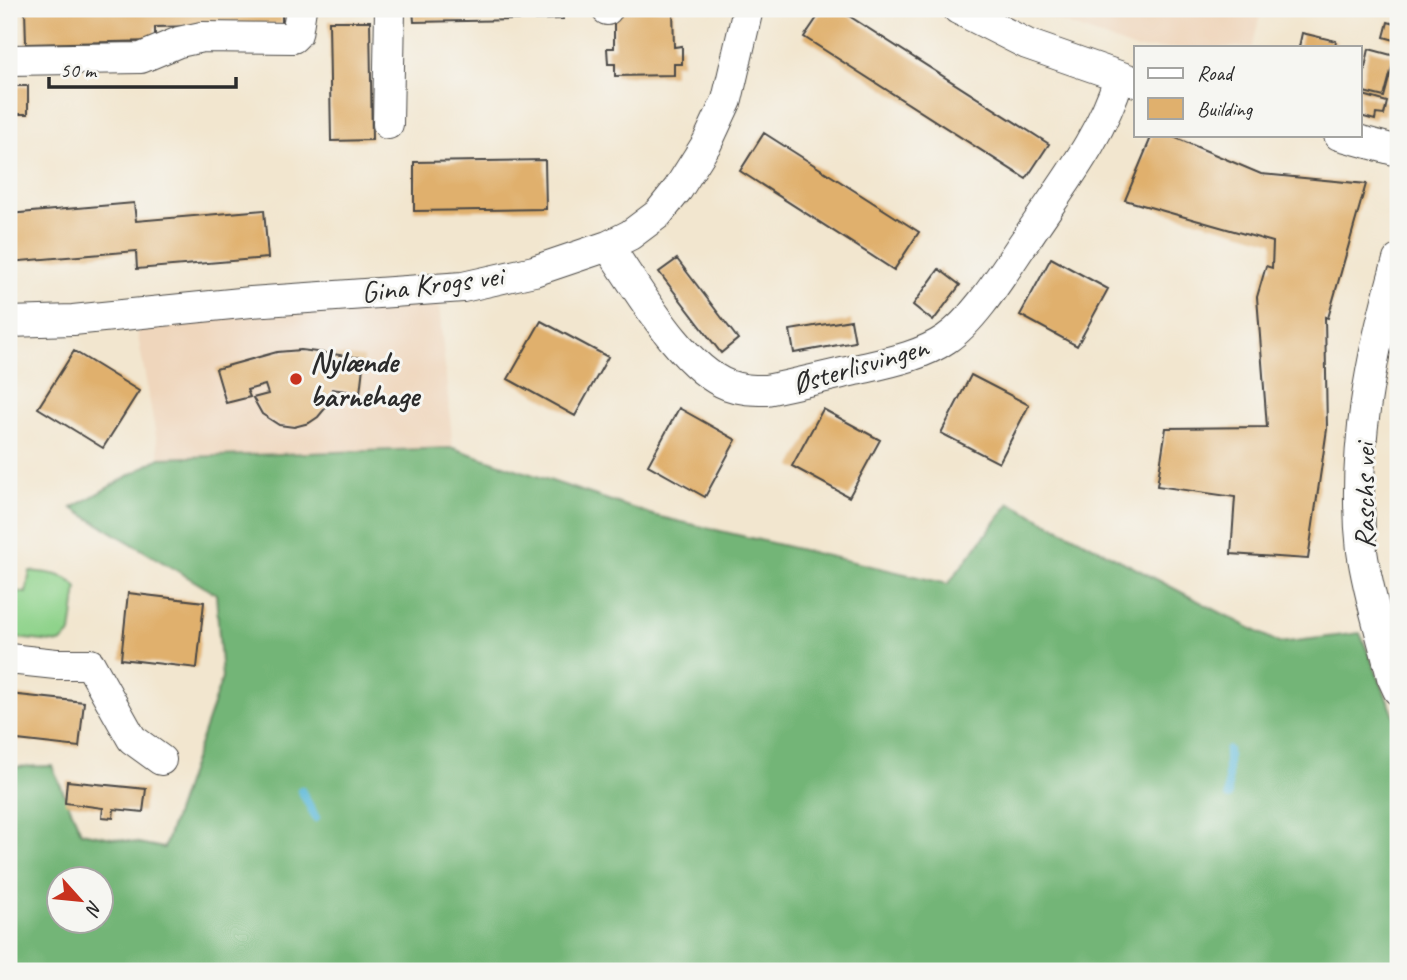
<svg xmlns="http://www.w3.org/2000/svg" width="1407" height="980" font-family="Caveat,sans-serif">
	<rect width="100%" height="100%" fill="#f6f6f2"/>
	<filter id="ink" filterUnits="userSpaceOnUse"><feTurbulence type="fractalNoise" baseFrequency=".0143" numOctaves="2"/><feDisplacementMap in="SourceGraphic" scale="14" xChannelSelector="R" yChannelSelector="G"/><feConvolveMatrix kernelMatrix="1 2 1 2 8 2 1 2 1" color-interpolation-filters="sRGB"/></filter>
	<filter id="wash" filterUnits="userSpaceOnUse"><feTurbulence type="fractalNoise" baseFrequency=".00686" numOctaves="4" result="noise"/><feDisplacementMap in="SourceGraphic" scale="28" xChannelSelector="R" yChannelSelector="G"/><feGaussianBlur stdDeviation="1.57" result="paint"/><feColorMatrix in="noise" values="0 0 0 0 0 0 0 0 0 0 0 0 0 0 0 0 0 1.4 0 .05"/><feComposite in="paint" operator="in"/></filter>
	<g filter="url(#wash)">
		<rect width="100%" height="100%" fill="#f2e6cf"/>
		<path fill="#efd6bc" d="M 1025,9 L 1262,9 L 1252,47 L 1136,49 Z
			M 439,306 L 453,448 L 160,458 L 133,309 Z"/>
		<path fill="#8fd38b" stroke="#5d7f5b" stroke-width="2" d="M 30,571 C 47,573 67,573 77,588 L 71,633 L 60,643 L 9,637 L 9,590 L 26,593 Z"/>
		<path fill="#73b577" stroke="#4f7051" stroke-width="2" fill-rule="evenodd" d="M 453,448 L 656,516 L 948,584 L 1010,503 L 1279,643 L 1360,633 L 1398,725 L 1398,971 L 9,971 L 9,767 L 52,766 L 81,832 L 164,848 L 222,678 L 216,594 L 72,508 L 160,458 ZM 60,878 L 102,878 L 102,920 L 60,920 Z"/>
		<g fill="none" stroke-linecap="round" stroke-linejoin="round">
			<path stroke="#59b7d8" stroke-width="8" d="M 301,790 L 316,818
				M 1228,796 L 1228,750"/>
		</g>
		<g id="blocks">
			<path fill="#e0b06d" d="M 25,9 L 282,9 L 282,24 L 155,27 L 155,41 L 26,44 Z
				M 413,9 L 563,9 L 563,19 L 414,22 Z
				M 614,9 L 673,9 L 674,47 L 682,46 L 682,64 L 674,64 L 674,75 L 615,76 L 615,64 L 608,64 L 607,48 L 614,48 Z
				M 823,9 L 838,9 L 1049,144 L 1026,179 L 804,37 Z
				M 329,21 L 370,21 L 372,140 L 331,141 Z
				M 1388,22 L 1398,25 L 1398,41 L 1384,37 Z
				M 1302,33 L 1336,41 L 1335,47 L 1299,47 Z
				M 1369,49 L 1395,56 L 1384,97 L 1360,91 Z
				M 9,86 L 28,86 L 28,114 L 9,114 Z
				M 1360,94 L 1387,102 L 1384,115 L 1376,114 L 1375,120 L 1360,116 Z
				M 764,133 L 919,232 L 894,270 L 740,171 Z
				M 1152,135 L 1169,135 L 1261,174 L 1366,184 L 1328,318 L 1325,317 L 1327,429 L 1308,559 L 1231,554 L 1235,497 L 1157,486 L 1166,428 L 1267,427 L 1257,297 L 1266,266 L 1272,268 L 1273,242 L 1125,200 Z
				M 545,160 L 546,209 L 414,211 L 414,162 Z
				M 134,203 L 136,221 L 264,210 L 268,258 L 137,269 L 136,251 L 9,262 L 9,214 Z
				M 1051,258 L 1108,289 L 1077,346 L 1020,315 Z
				M 677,259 L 738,339 L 721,353 L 659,272 Z
				M 939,269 L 960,285 L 933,321 L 913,305 Z
				M 851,320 L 855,342 L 794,353 L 790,330 Z
				M 541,321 L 608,357 L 575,416 L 508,379 Z
				M 301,350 L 364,358 L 360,393 L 332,389 L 328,405 L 318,417 L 309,423 L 294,427 L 279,425 L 262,414 L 253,398 L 268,394 L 265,385 L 247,390 L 250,397 L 226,403 L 216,369 L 277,352 Z
				M 74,351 L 139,391 L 103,448 L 38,408 Z
				M 971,375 L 1029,405 L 999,463 L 941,433 Z
				M 679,408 L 736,440 L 705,497 L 648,465 Z
				M 823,409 L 880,440 L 849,497 L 792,466 Z
				M 128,593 L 204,602 L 197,668 L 121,659 Z
				M 9,694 L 84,702 L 79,747 L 9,739 Z
				M 67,781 L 146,789 L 143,812 L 114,809 L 113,818 L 102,817 L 103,808 L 65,803 Z"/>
		</g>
	</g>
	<g filter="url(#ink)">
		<use href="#blocks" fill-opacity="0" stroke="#494744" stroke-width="2"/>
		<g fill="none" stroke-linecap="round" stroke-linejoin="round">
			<g stroke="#494744" stroke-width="32">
				<path id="minor" d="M 607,9 L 607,10
					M 958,9 L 1027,44 L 1136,82
					M 9,60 L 141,58 L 179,42 L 202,37 L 293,38 L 297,34 L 301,9
					M 388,124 L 390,9
					M 1339,135 L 1398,151
					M 608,246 C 637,287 681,367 728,385 C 741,390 753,390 766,390 C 796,384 825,377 855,370 C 885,363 920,357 946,339 C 977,318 1007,266 1029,235 C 1063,184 1101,137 1119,78
					M 1398,260 C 1371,353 1351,454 1362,551 C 1368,594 1382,635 1392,677 L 1398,690
					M 9,322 L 73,320 L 251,302 L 463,287 L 534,271 L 608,246 L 630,235 L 658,214 L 678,189 L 707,143 L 727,100 L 748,9
					M 9,659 L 56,664 L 90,664 L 132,739 L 161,760"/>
			</g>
			<use href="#minor" stroke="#fff" stroke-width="30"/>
		</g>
	</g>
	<circle fill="#c8321e" stroke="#f6f6f2" stroke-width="2.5" cx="296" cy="379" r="7"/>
	<g text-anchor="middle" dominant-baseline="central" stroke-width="6" stroke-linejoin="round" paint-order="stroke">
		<g font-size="30" fill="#2b2b2b" stroke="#f6f6f2">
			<text transform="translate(432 284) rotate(-7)">Gina Krogs vei</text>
			<text transform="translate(860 365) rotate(-16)">Østerlisvingen</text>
			<text transform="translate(1364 496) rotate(-90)">Raschs vei</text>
		</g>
		<g font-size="30" font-weight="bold" fill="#2b2b2b" stroke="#f6f6f2" text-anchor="start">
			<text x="310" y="362">Nylænde<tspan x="310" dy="34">barnehage</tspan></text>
		</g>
	</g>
	<rect width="1407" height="980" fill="none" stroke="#f6f6f2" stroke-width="35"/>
	<rect x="1134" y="46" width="228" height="91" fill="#f6f6f2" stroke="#a5a5a2" stroke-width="2"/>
	<rect x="1148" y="68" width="35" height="10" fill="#ffffff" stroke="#a5a5a2" stroke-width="2"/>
	<text x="1197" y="80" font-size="21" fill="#2b2b2b">Road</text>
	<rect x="1148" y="98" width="35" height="21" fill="#e0b06d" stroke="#a5a5a2" stroke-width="2"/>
	<text x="1197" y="116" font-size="21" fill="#2b2b2b">Building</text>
	<g transform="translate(80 900) rotate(117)"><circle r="33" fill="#f6f6f2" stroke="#a5a5a2" stroke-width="2"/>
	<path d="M0-5L12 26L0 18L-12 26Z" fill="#c8321e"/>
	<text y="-10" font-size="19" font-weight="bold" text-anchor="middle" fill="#2b2b2b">N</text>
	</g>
	<path d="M49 77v10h187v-10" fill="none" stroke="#2b2b2b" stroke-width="3.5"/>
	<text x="60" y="77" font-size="21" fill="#2b2b2b" stroke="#f6f6f2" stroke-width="5" paint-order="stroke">50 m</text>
</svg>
